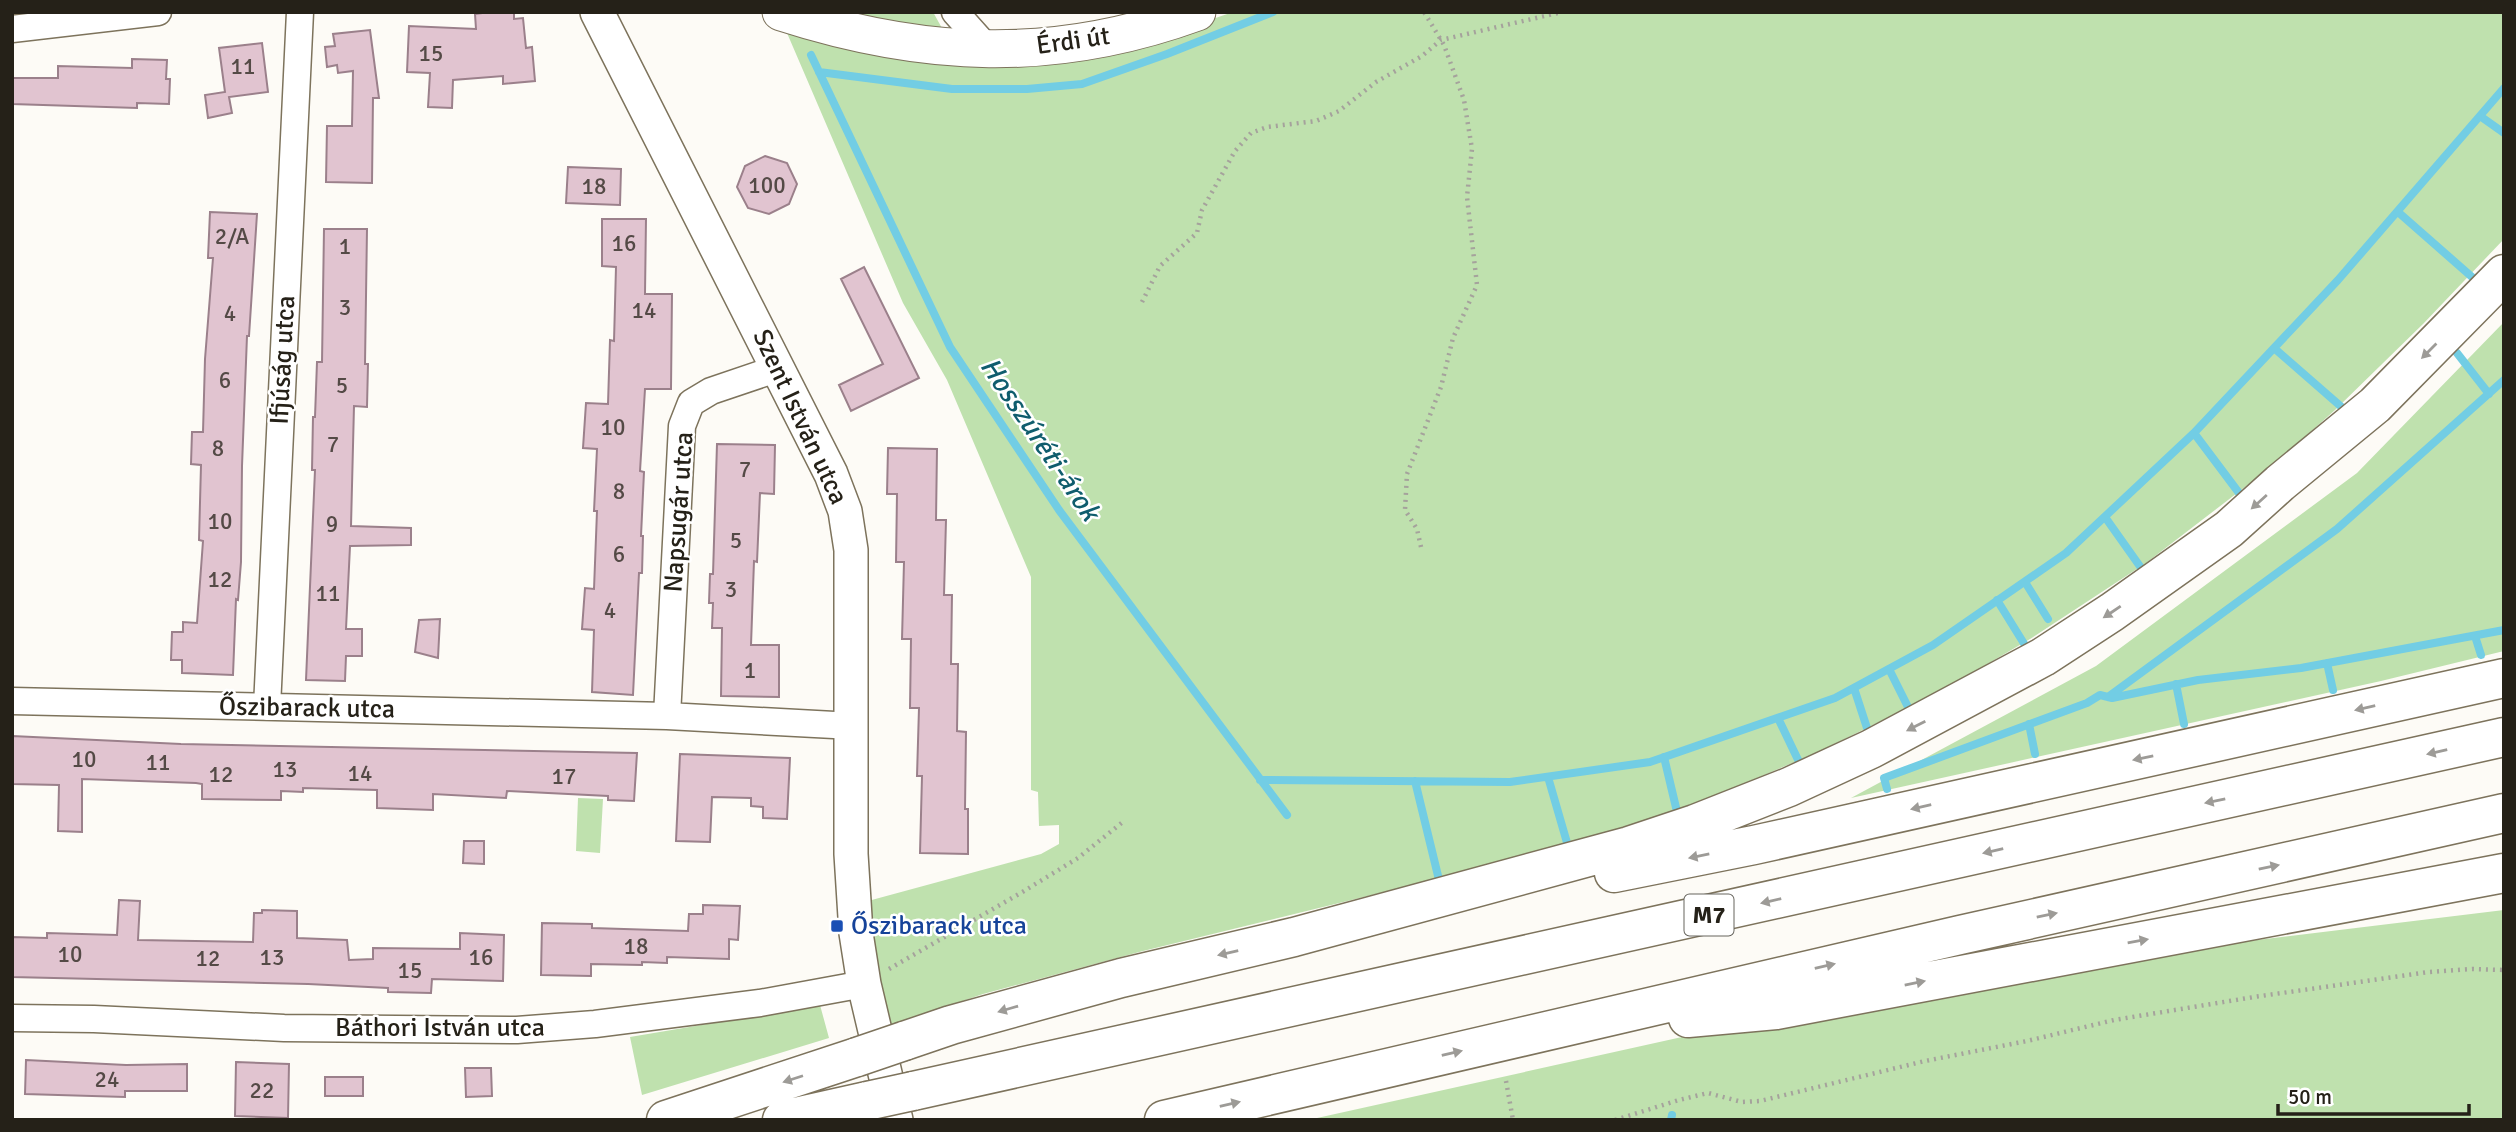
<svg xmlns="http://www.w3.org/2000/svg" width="2516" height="1132" font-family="Signika,sans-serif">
	<rect width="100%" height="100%" fill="#fdfbf6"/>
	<path fill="#bfe1ae" d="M 836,12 L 933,12 L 943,30 Z
		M 1233,12 L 2504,12 L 2504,239 L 2424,323 L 2335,410 L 2271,467 L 2146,563 L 2030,639 L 1938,693 L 1816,753 L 1691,806 L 1608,834 L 1490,866 L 1143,951 L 983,994 L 889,1026 L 881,990 L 868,901 L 1041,854 L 1059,844 L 1059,825 L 1039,826 L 1038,792 L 1031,790 L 1031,577 L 947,380 L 903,303 L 784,26 L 1140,44 Z
		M 2504,322 L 2504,651 L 2381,681 L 1851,798 L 2096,666 L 2357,473 Z
		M 578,798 L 603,799 L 600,853 L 576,851 Z
		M 2504,910 L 2504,1120 L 1308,1120 L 1867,996 L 2141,954 Z
		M 820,1005 L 829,1038 L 642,1095 L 630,1037 Z"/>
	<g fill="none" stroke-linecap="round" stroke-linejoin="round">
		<path stroke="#72cde4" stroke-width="8" d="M 811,55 L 950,347 L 1059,510 L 1287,815
			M 819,72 L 952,89 L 1027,89 L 1082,84 L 1167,54 L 1273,12
			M 2480,116 L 2504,133
			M 2398,212 L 2472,277
			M 2274,348 L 2345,410
			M 2457,353 L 2489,394
			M 2194,433 L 2242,497
			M 2105,517 L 2144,572
			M 2025,582 L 2048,619
			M 1997,600 L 2028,650
			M 2475,636 L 2481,655
			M 2327,663 L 2333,690
			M 1889,669 L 1912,715
			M 2176,684 L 2184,724
			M 1854,688 L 1867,728
			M 2108,697 L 2337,529 L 2504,380
			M 1778,718 L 1801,766
			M 2029,724 L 2035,754
			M 1664,757 L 1678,816
			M 1548,777 L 1570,853
			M 1260,780 L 1510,782 L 1650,762 L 1835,698 L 1933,645 L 2066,553 L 2194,433 L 2338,280 L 2504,88
			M 1415,781 L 1440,884
			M 1887,789 L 1884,778 L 2087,703 L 2100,695 L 2112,698 L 2198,680 L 2301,668 L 2504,630
			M 1671,1120 L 1672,1115"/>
	</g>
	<path fill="#e1c4d0" stroke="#9b808b" stroke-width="2" d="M 490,12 L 514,12 L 514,19 L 523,18 L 526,48 L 532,47 L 535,81 L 503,84 L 503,76 L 453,80 L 452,108 L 428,107 L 430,73 L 407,72 L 409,26 L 476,29 L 475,14 Z
		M 370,30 L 379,98 L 373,98 L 372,183 L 326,182 L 327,126 L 352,126 L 353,71 L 338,73 L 337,65 L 327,67 L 325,47 L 335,46 L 333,34 Z
		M 262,43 L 268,92 L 229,97 L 232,113 L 208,118 L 205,95 L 225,92 L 219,48 Z
		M 132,59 L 167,60 L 166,79 L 170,79 L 169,104 L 137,103 L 137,108 L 12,104 L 12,78 L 58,78 L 58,66 L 132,68 Z
		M 765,156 L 787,163 L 797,184 L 789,204 L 769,214 L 748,208 L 737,187 L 745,166 Z
		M 568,167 L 621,169 L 620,205 L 566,203 Z
		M 210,212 L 257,214 L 249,336 L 247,336 L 242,466 L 241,562 L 238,600 L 236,599 L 233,675 L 182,673 L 182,660 L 171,660 L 172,632 L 183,632 L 183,622 L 197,623 L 203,541 L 199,540 L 201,465 L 191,464 L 192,432 L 203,432 L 205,359 L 213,258 L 208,258 Z
		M 602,219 L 646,219 L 645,294 L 672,294 L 671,389 L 645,389 L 640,471 L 644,472 L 641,536 L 643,536 L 642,573 L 639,573 L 633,695 L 592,692 L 594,630 L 582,629 L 585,588 L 594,589 L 597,511 L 594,511 L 597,449 L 583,448 L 586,403 L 608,404 L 610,340 L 614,341 L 616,267 L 602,266 Z
		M 324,229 L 367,229 L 365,364 L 368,364 L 367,407 L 354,406 L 351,526 L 411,528 L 411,545 L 350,546 L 346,629 L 362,629 L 362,656 L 346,656 L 345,681 L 306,680 L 315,470 L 312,470 L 313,417 L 315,417 L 317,362 L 322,362 Z
		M 864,267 L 919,378 L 851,411 L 839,385 L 883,364 L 841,279 Z
		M 717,444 L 775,445 L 774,494 L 760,493 L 757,562 L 754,561 L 751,645 L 779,645 L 779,697 L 721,696 L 722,628 L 712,628 L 713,603 L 709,603 L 710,574 L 713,574 Z
		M 888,448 L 937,449 L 936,520 L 946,520 L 944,595 L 952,595 L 951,664 L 958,664 L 957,731 L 966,732 L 965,809 L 968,809 L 968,854 L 920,853 L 922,776 L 917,776 L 919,708 L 910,708 L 911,639 L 902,639 L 904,562 L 896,562 L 897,494 L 887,494 Z
		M 440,619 L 438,658 L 415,652 L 419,620 Z
		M 12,736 L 181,744 L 637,753 L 634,801 L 608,800 L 608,796 L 507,791 L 506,798 L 433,794 L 433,810 L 377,808 L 377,790 L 303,788 L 303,792 L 281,791 L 281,800 L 202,799 L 202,784 L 196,783 L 82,779 L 82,832 L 58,831 L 59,785 L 12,784 Z
		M 680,754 L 790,758 L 787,819 L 763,818 L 763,807 L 751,806 L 751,798 L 712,797 L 710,842 L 676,841 Z
		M 464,841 L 484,841 L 484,864 L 463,863 Z
		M 119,900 L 140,901 L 138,940 L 253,942 L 254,913 L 262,913 L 262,910 L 297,911 L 297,938 L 347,940 L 349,960 L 373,959 L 373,948 L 460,949 L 460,933 L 504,935 L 503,981 L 432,979 L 431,993 L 388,992 L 388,988 L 308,984 L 12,977 L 12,937 L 47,938 L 47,933 L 117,935 Z
		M 703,905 L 740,906 L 738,940 L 729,939 L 729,959 L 667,957 L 667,963 L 642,962 L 642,965 L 591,964 L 591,976 L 541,975 L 542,923 L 592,924 L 592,928 L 688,931 L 689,914 L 703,914 Z
		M 26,1060 L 126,1065 L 187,1064 L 187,1091 L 125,1091 L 125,1097 L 25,1094 Z
		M 236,1062 L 289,1064 L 288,1118 L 235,1116 Z
		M 465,1068 L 491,1068 L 492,1096 L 466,1097 Z
		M 325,1077 L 363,1077 L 363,1096 L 325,1096 Z"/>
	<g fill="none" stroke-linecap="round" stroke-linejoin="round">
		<g stroke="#7d735c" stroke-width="29">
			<path id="minor" d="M 955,12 L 988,49
				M 12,29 L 158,12
				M 12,701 L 667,716 L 853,726
				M 267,707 L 300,12
				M 667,716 L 682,426 L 691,403 L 711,391 L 779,368
				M 12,1018 L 94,1019 L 284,1028 L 517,1030 L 595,1024 L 760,1003 L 864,984"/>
		</g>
		<g stroke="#7d735c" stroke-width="36">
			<path id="tertiary" d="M 597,12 L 831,474 L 845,511 L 851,550 L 851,854 L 856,933 L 864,984 L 896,1120"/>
		</g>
		<g stroke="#7d735c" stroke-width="39">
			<path id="secondary" d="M 781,12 C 924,58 1054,64 1197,12"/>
		</g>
		<g stroke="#7d735c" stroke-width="41">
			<path id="motorway" d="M 1614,873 L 1754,845 L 2504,678
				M 1688,1018 L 1776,1010 L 2504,873
				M 904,1041 L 951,1025 L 1121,978 L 1294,937 L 1629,846 L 1695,824 L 1789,787 L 1871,749 L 2043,657 L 2112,612 L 2229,529 L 2280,483 L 2375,405 L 2504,274
				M 913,1091 L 2504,737
				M 666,1120 L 857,1057
				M 782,1120 L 867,1101
				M 1164,1120 L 1960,935 L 2504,813"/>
		</g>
		<path stroke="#a5a29c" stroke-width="4.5" stroke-dasharray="2 5" stroke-linecap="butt" d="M 1142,302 L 1160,266 L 1197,233 L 1202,210 L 1235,151 L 1251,133 L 1267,127 L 1316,121 L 1339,111 L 1376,82 L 1422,56 L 1441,40 L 1562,12
			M 1421,547 L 1417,529 L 1405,510 L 1407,474 L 1441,387 L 1453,338 L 1477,285 L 1467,197 L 1472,149 L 1464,100 L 1444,45 L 1424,12
			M 889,969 L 1024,891 L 1078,858 L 1124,821
			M 1506,1081 L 1513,1120
			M 1615,1120 L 1679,1100 L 1708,1093 L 1742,1102 L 1760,1101 L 1925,1061 L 2027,1041 L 2114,1020 L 2254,997 L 2429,972 L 2472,969 L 2504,970"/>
		<use href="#minor" stroke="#fff" stroke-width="26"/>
		<use href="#tertiary" stroke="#fff" stroke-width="33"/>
		<use href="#secondary" stroke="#fff" stroke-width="37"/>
		<use href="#motorway" stroke="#fff" stroke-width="38"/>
		<g stroke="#7d735c" stroke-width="41" stroke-linecap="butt">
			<path id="motorway-bridge" d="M 857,1057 L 904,1041
				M 867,1101 L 913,1091"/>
		</g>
		<use href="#motorway-bridge" stroke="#fff" stroke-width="38"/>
	</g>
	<defs><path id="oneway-solid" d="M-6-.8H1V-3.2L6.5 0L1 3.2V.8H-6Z" transform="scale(1.75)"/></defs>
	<g fill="#9d9b97">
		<use href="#oneway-solid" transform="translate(2429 351) rotate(135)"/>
		<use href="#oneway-solid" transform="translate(2259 502) rotate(138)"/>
		<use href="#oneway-solid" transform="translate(2112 612) rotate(146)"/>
		<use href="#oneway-solid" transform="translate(2365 708) rotate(167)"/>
		<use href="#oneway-solid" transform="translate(1916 726) rotate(153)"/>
		<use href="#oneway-solid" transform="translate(2437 752) rotate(167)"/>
		<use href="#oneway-solid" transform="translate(2143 758) rotate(168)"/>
		<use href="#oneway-solid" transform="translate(2215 801) rotate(168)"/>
		<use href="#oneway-solid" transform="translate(1921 807) rotate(167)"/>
		<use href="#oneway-solid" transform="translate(1993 851) rotate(167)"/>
		<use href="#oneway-solid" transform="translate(1699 856) rotate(169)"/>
		<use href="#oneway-solid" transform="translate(2269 867) rotate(-12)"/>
		<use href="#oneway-solid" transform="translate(1771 901) rotate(167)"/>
		<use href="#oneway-solid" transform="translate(2047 915) rotate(-12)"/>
		<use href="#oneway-solid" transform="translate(2138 941) rotate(-10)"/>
		<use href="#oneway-solid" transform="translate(1228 953) rotate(167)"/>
		<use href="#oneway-solid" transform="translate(1825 966) rotate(-13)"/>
		<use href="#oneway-solid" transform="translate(1915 983) rotate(-11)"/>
		<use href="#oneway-solid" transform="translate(1008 1009) rotate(164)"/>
		<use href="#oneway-solid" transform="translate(1452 1053) rotate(-13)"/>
		<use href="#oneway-solid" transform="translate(793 1079) rotate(162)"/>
		<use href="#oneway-solid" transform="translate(1230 1104) rotate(-13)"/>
	</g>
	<rect fill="#1a4fb4" stroke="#fff" stroke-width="2.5" x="830" y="919" width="14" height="14" rx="3.5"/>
	<g text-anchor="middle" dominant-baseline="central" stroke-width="5" stroke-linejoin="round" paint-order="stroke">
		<g font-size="23" fill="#544a46">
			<text x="431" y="53">15</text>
			<text x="243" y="66">11</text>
			<text x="767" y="185">100</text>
			<text x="594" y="186">18</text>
			<text x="232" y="236">2/A</text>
			<text x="624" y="243">16</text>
			<text x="345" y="246">1</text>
			<text x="345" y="307">3</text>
			<text x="644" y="310">14</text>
			<text x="230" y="313">4</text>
			<text x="225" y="380">6</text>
			<text x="342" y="385">5</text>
			<text x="613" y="427">10</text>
			<text x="333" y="444">7</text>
			<text x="218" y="448">8</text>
			<text x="745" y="469">7</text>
			<text x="619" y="491">8</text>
			<text x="220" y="521">10</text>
			<text x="332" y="524">9</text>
			<text x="736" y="540">5</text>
			<text x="619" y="554">6</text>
			<text x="220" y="579">12</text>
			<text x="731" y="589">3</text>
			<text x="328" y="593">11</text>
			<text x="610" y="610">4</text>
			<text x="750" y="670">1</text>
			<text x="84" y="759">10</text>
			<text x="158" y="762">11</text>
			<text x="285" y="769">13</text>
			<text x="360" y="773">14</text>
			<text x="221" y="774">12</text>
			<text x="564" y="776">17</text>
			<text x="636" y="946">18</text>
			<text x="70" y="954">10</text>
			<text x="272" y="957">13</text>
			<text x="481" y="957">16</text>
			<text x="208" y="958">12</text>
			<text x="410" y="970">15</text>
			<text x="107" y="1079">24</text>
			<text x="262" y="1090">22</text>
		</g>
		<rect fill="#fff" stroke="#66645d" stroke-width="2" x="1684.5" y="894.5" width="49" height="41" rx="5"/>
		<g font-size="24" font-weight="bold" fill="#252118">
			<text x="1709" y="915">M7</text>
		</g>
		<g font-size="26" fill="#252118" stroke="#fff">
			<text transform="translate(1073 41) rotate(-8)">Érdi út</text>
			<text transform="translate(283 360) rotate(-87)">Ifjúság utca</text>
			<text transform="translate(800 417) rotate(65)">Szent István utca</text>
			<text transform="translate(679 512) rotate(-86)">Napsugár utca</text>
			<text transform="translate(307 708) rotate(1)">Őszibarack utca</text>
			<text x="440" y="1028">Báthori István utca</text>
		</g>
		<g font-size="26" fill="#164399" stroke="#fff" text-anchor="start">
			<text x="851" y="926">Őszibarack utca</text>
		</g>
		<g font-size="28" font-style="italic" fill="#0f5d6d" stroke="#fff">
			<text transform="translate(1040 439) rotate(56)">Hosszúréti-árok</text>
		</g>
	</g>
	<rect width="2516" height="1132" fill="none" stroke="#252118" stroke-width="28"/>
	<path d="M2278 1104v10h191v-10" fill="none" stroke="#252118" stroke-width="3.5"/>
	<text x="2288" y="1104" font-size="21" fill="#252118" stroke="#ffffff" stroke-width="5" paint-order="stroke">50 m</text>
</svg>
